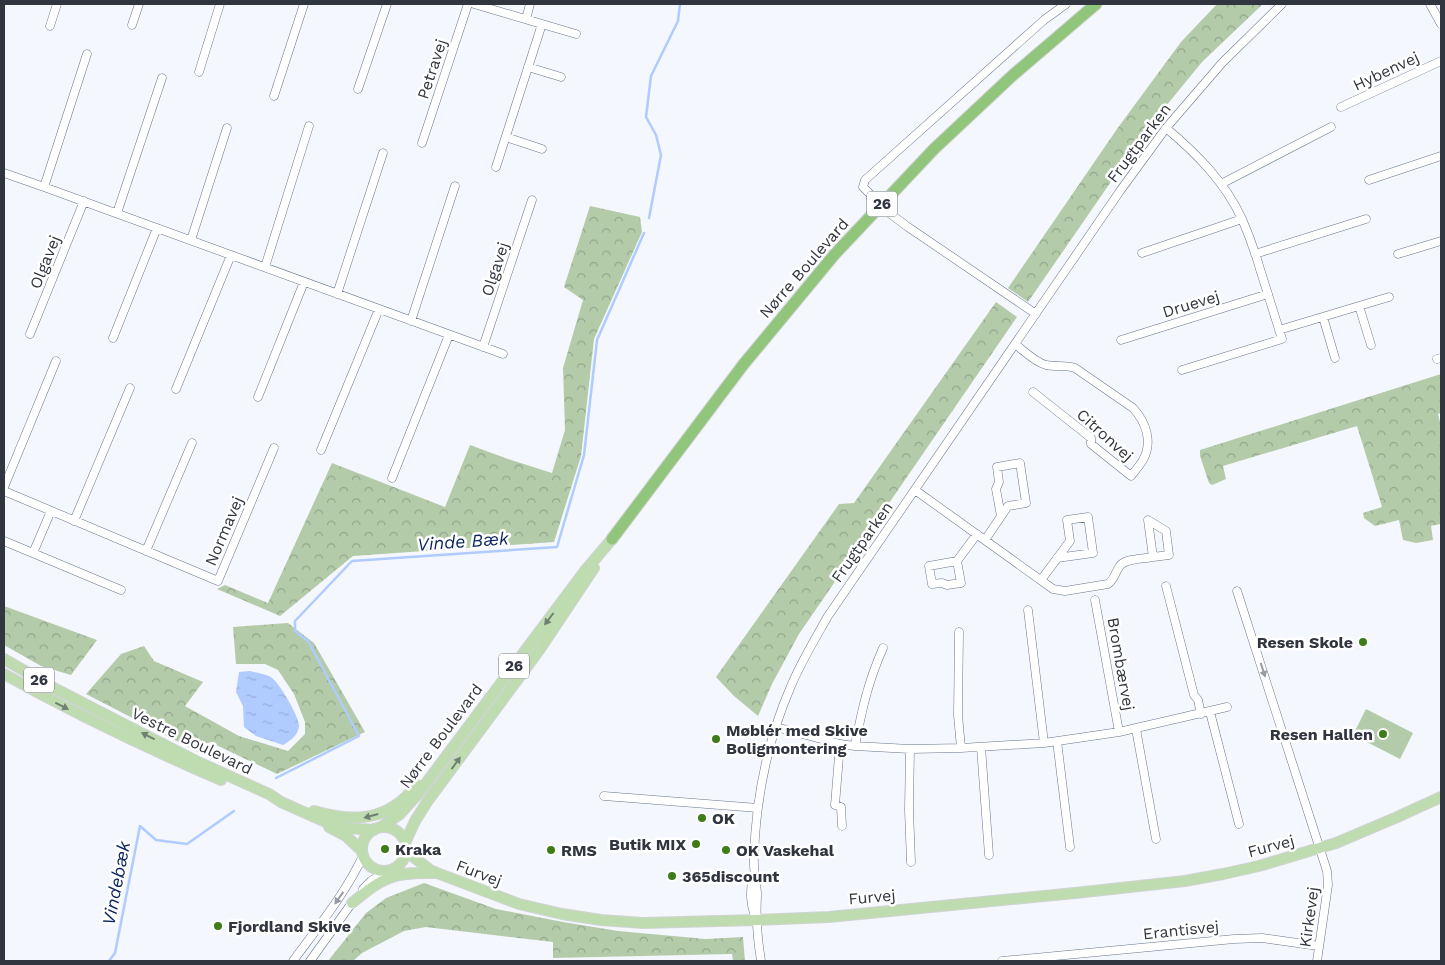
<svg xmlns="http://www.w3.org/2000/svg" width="1445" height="965" font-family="'Work Sans',sans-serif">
	<defs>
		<pattern id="forest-crowns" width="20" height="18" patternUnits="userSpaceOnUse" patternTransform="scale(1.25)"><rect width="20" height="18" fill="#b4cbaa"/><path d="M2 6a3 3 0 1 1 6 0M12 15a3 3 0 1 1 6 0" fill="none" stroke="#93a68c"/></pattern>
		<pattern id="water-ripples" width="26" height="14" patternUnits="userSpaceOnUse" patternTransform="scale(1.25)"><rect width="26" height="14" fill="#afcbff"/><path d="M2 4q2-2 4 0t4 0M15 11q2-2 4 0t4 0" fill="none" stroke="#97afdc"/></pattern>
	</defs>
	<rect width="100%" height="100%" fill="#f4f7fd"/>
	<path fill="url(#forest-crowns)" d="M 1217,4 L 1263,4 L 1202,62 L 1148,128 L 1028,302 L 1008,288 L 1117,129 L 1181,42 Z
		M 590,206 L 640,217 L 642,232 L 594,339 L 581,456 L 554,542 L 353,556 L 280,616 L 217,589 L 225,585 L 268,603 L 332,463 L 445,507 L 470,445 L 508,459 L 552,473 L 565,430 L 563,368 L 583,300 L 564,287 Z
		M 996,302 L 1017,317 L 799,634 L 772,684 L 758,716 L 734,696 L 716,677 L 839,504 L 854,503 Z
		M 1441,374 L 1441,413 L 1438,414 L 1441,426 L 1441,525 L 1440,524 L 1431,526 L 1433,540 L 1416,543 L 1403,540 L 1399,520 L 1375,526 L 1364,518 L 1363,513 L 1382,507 L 1357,426 L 1223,466 L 1226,479 L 1212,485 L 1209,483 L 1200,456 L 1200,450 Z
		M 4,606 L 97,640 L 71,675 L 41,666 L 4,645 Z
		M 288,623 L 314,643 L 365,732 L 277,774 L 210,742 L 198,752 L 86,694 L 121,654 L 144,646 L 154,661 L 203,682 L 185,706 L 239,736 L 288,751 L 305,734 L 305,722 L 294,694 L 278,670 L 265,664 L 236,664 L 233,627 Z
		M 424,883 L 496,909 L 563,922 L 618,931 L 706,939 L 743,937 L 745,961 L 733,961 L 732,954 L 553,958 L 553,942 L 426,927 L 404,931 L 362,953 L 353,961 L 328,961 L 366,913 L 386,898 Z"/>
	<path fill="#b4cbaa" d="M 1366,709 L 1413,733 L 1400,759 L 1353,735 Z"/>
	<path fill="url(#water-ripples)" d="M 250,671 C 256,673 267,674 272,678 C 280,684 298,715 299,725 C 299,735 290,741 283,745 L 256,736 L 244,727 L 243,706 L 236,692 L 239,672 Z"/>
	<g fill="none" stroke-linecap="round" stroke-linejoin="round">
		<path stroke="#afcbff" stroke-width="2.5" d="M 649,218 L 661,155 L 656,135 L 646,117 L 651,76 L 678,21 L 680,4
			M 276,778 L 359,736 L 308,641 L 295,631 L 295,621 L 352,561 L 557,547 L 584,455 L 597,340 L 644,233
			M 109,961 L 115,953 L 140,826 L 156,840 L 187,844 L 234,811"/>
		<g stroke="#68768e" stroke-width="9">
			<path id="minor" d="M 474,4 L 576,34
				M 1430,4 L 1441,24
				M 526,19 L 530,4
				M 132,25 L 139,4
				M 50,26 L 57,4
				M 528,67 L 561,77
				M 199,72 L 220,4
				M 358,89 L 387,4
				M 274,96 L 304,4
				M 1341,107 L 1441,61
				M 1166,128 C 1196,153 1225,182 1242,219 C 1249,235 1255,252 1260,269 C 1267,292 1275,316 1282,339 L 1182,370
				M 506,137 L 542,149
				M 422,143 L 468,4
				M 496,167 L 542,24
				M 4,173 L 44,187 L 503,354
				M 1369,180 L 1441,156
				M 1221,184 L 1331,127
				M 44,187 L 87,54
				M 872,196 L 863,187 L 865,180 L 1044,20 L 1066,4
				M 117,213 L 162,78
				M 889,213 L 908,227 L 1036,314
				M 191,240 L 227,128
				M 1142,253 L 1242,219
				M 1255,254 L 1366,219
				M 1398,254 L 1441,241
				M 265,267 L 309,126
				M 337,294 L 383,153
				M 1359,306 L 1389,297
				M 1323,317 L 1335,358
				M 411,321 L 455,186
				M 1279,330 L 1359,306 L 1371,345
				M 30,334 L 84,201
				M 113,338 L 157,228
				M 1121,340 L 1268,294
				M 1015,344 C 1024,351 1035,362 1046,365 C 1056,367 1065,365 1075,368 L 1133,408 C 1146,422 1153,442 1143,460 C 1140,465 1135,471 1131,476 L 1091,444 L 1091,438 L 1033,392
				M 483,347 L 532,200
				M 1437,359 L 1441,358
				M 176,389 L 231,255
				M 258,397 L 304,282
				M 321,450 L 379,309
				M 392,478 L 449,335
				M 4,487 L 56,361
				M 915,490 L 1053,589 L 1065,591 L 1108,584 C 1114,580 1115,573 1119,567 C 1124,558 1143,559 1153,557 L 1148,520 L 1166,531 L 1169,555 L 1153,557
				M 4,491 L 218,581 L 274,448
				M 74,521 L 130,388
				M 985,540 L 1008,506 L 1026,503 L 1020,463 L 997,467 L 999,482 L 996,489 L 1001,516
				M 4,541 L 121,590
				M 146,551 L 192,443
				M 33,553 L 51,511
				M 957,561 L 929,566 L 932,584 L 942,583 L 947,585 L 961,583 L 957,561 L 977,534
				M 1041,580 L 1070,541 L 1067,520 L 1088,517 L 1093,553 L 1057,558
				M 1166,586 L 1194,695 L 1198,700 L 1201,714
				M 1237,591 L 1327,871 L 1328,885 L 1317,961
				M 1095,600 L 1119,732
				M 1028,610 L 1044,743
				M 959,632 L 958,715 L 961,748
				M 1210,712 L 1239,824
				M 776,727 L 840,744 L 855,746 L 910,749 L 961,748 L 1044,743 L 1119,732 L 1227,707
				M 1136,729 L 1156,839
				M 1057,741 L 1070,847
				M 840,744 L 835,805 L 841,807 L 842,826
				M 855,746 C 862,709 868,682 883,648
				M 981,747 L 989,855
				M 910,749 L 909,810 L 911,862
				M 604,796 L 758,808
				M 753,876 C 750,891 750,902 755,916
				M 363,889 L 371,881 L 387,871
				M 293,961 C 318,927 345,894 363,856
				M 310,961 L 354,900
				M 761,961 C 759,948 757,933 757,920 C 756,911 757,902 757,893 C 756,880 753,869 754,856 C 756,798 768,739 791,686 C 801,662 815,639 828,616 L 1120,191 L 1166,128 L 1222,63 L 1282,4
				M 1002,961 L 1234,939 L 1262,938 L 1319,946"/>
		</g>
		<g stroke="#d1d3d5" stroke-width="12">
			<path id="major" d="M 4,659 L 54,688 L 116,720 L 198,762 L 269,794 L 281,802 L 328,823 L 349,828 L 374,830
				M 4,674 C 74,713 147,748 221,780
				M 314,811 C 356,823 388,821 417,785
				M 329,827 L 346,836 L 362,851
				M 381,827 L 400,814 L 418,794 L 584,572 L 612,539
				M362 849a22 22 0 1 1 44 0a22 22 0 1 1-44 0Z
				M 405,843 L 415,821 L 427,802 L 540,649 L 594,568
				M 406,851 L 430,870 L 437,873 L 519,904 L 562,914 L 601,920 L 643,923 L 757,920 L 829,917 L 1075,893 L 1185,881 L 1223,874 L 1259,866 L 1336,843 L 1395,818 L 1441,797
				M 352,903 C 364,893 377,882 392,877 C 406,872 422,873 436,873"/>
		</g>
		<g stroke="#d1d3d5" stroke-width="13">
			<path id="highway" d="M 612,539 L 743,365 L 834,255 L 934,149 L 1013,75 L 1096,4"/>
		</g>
		<use href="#minor" stroke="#fff" stroke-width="8"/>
		<use href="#major" stroke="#bedcb0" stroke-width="10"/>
		<use href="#highway" stroke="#92c57c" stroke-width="11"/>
	</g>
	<defs><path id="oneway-solid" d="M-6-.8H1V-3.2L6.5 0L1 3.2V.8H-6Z" transform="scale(1.25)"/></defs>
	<g fill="#708072">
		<use href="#oneway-solid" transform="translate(549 619) rotate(127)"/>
		<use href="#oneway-solid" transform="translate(62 706) rotate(27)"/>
		<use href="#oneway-solid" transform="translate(148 736) rotate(-153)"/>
		<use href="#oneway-solid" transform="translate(456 763) rotate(-54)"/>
		<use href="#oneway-solid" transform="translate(371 816) rotate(165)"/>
	</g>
	<g fill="#989aa0">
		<use href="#oneway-solid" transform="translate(1263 670) rotate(72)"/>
		<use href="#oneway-solid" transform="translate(339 898) rotate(125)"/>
	</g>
	<g fill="#3e7c18" stroke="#fff" stroke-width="2">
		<circle cx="1363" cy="642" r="5"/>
		<circle cx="1383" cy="734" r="5"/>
		<circle cx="716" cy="739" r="5"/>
		<circle cx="702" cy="818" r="5"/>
		<circle cx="696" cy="844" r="5"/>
		<circle cx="385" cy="849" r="5"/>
		<circle cx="551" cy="850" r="5"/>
		<circle cx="726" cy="850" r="5"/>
		<circle cx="672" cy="876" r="5"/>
		<circle cx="218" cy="926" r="5"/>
	</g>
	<g text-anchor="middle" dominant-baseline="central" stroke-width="5" stroke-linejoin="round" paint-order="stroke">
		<g fill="#fff" stroke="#6e7279" stroke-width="1">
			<rect x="867" y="191.5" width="30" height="25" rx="4"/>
			<rect x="499" y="653.5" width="30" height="25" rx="4"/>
			<rect x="24" y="667.5" width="30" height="25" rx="4"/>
		</g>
		<g font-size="15" font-weight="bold" fill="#303540">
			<text x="882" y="204">26</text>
			<text x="514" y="666">26</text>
			<text x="39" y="680">26</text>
		</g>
		<g font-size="16" fill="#303540" stroke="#fff">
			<text transform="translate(432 69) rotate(-72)">Petravej</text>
			<text transform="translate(1386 71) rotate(-25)">Hybenvej</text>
			<text transform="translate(1139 143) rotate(-53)">Frugtparken</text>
			<text transform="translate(45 262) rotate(-68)">Olgavej</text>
			<text transform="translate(804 268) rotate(-49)">Nørre Boulevard</text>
			<text transform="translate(495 269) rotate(-72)">Olgavej</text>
			<text transform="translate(1191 304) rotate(-17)">Druevej</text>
			<text transform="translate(1105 435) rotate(42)">Citronvej</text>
			<text transform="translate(224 531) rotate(-67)">Normavej</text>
			<text transform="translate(862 542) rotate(-55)">Frugtparken</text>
			<text transform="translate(1121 664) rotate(80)">Brombærvej</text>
			<text transform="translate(441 736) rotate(-53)">Nørre Boulevard</text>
			<text transform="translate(192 741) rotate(26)">Vestre Boulevard</text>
			<text transform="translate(1271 846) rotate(-15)">Furvej</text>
			<text transform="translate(479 873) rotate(21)">Furvej</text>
			<text transform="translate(872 897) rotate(-5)">Furvej</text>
			<text transform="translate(1309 917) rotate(-82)">Kirkevej</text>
			<text transform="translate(1181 930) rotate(-6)">Erantisvej</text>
		</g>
		<g font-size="16" font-weight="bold" fill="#303540" stroke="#fff" text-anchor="start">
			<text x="1353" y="642" text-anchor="end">Resen Skole</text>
			<text x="726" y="730">Møblér med Skive<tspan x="726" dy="18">Boligmontering</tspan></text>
			<text x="1373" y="734" text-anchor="end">Resen Hallen</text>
			<text x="712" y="818">OK</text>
			<text x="686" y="844" text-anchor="end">Butik MIX</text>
			<text x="395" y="849">Kraka</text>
			<text x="561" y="850">RMS</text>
			<text x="736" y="850">OK Vaskehal</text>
			<text x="682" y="876">365discount</text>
			<text x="228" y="926">Fjordland Skive</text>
		</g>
		<g font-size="18" font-style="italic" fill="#09245e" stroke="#fff">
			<text transform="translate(463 541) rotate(-4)">Vinde Bæk</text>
			<text transform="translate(116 883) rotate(-79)">Vindebæk</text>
		</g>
	</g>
	<rect width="1445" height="965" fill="none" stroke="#303540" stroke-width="10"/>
</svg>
